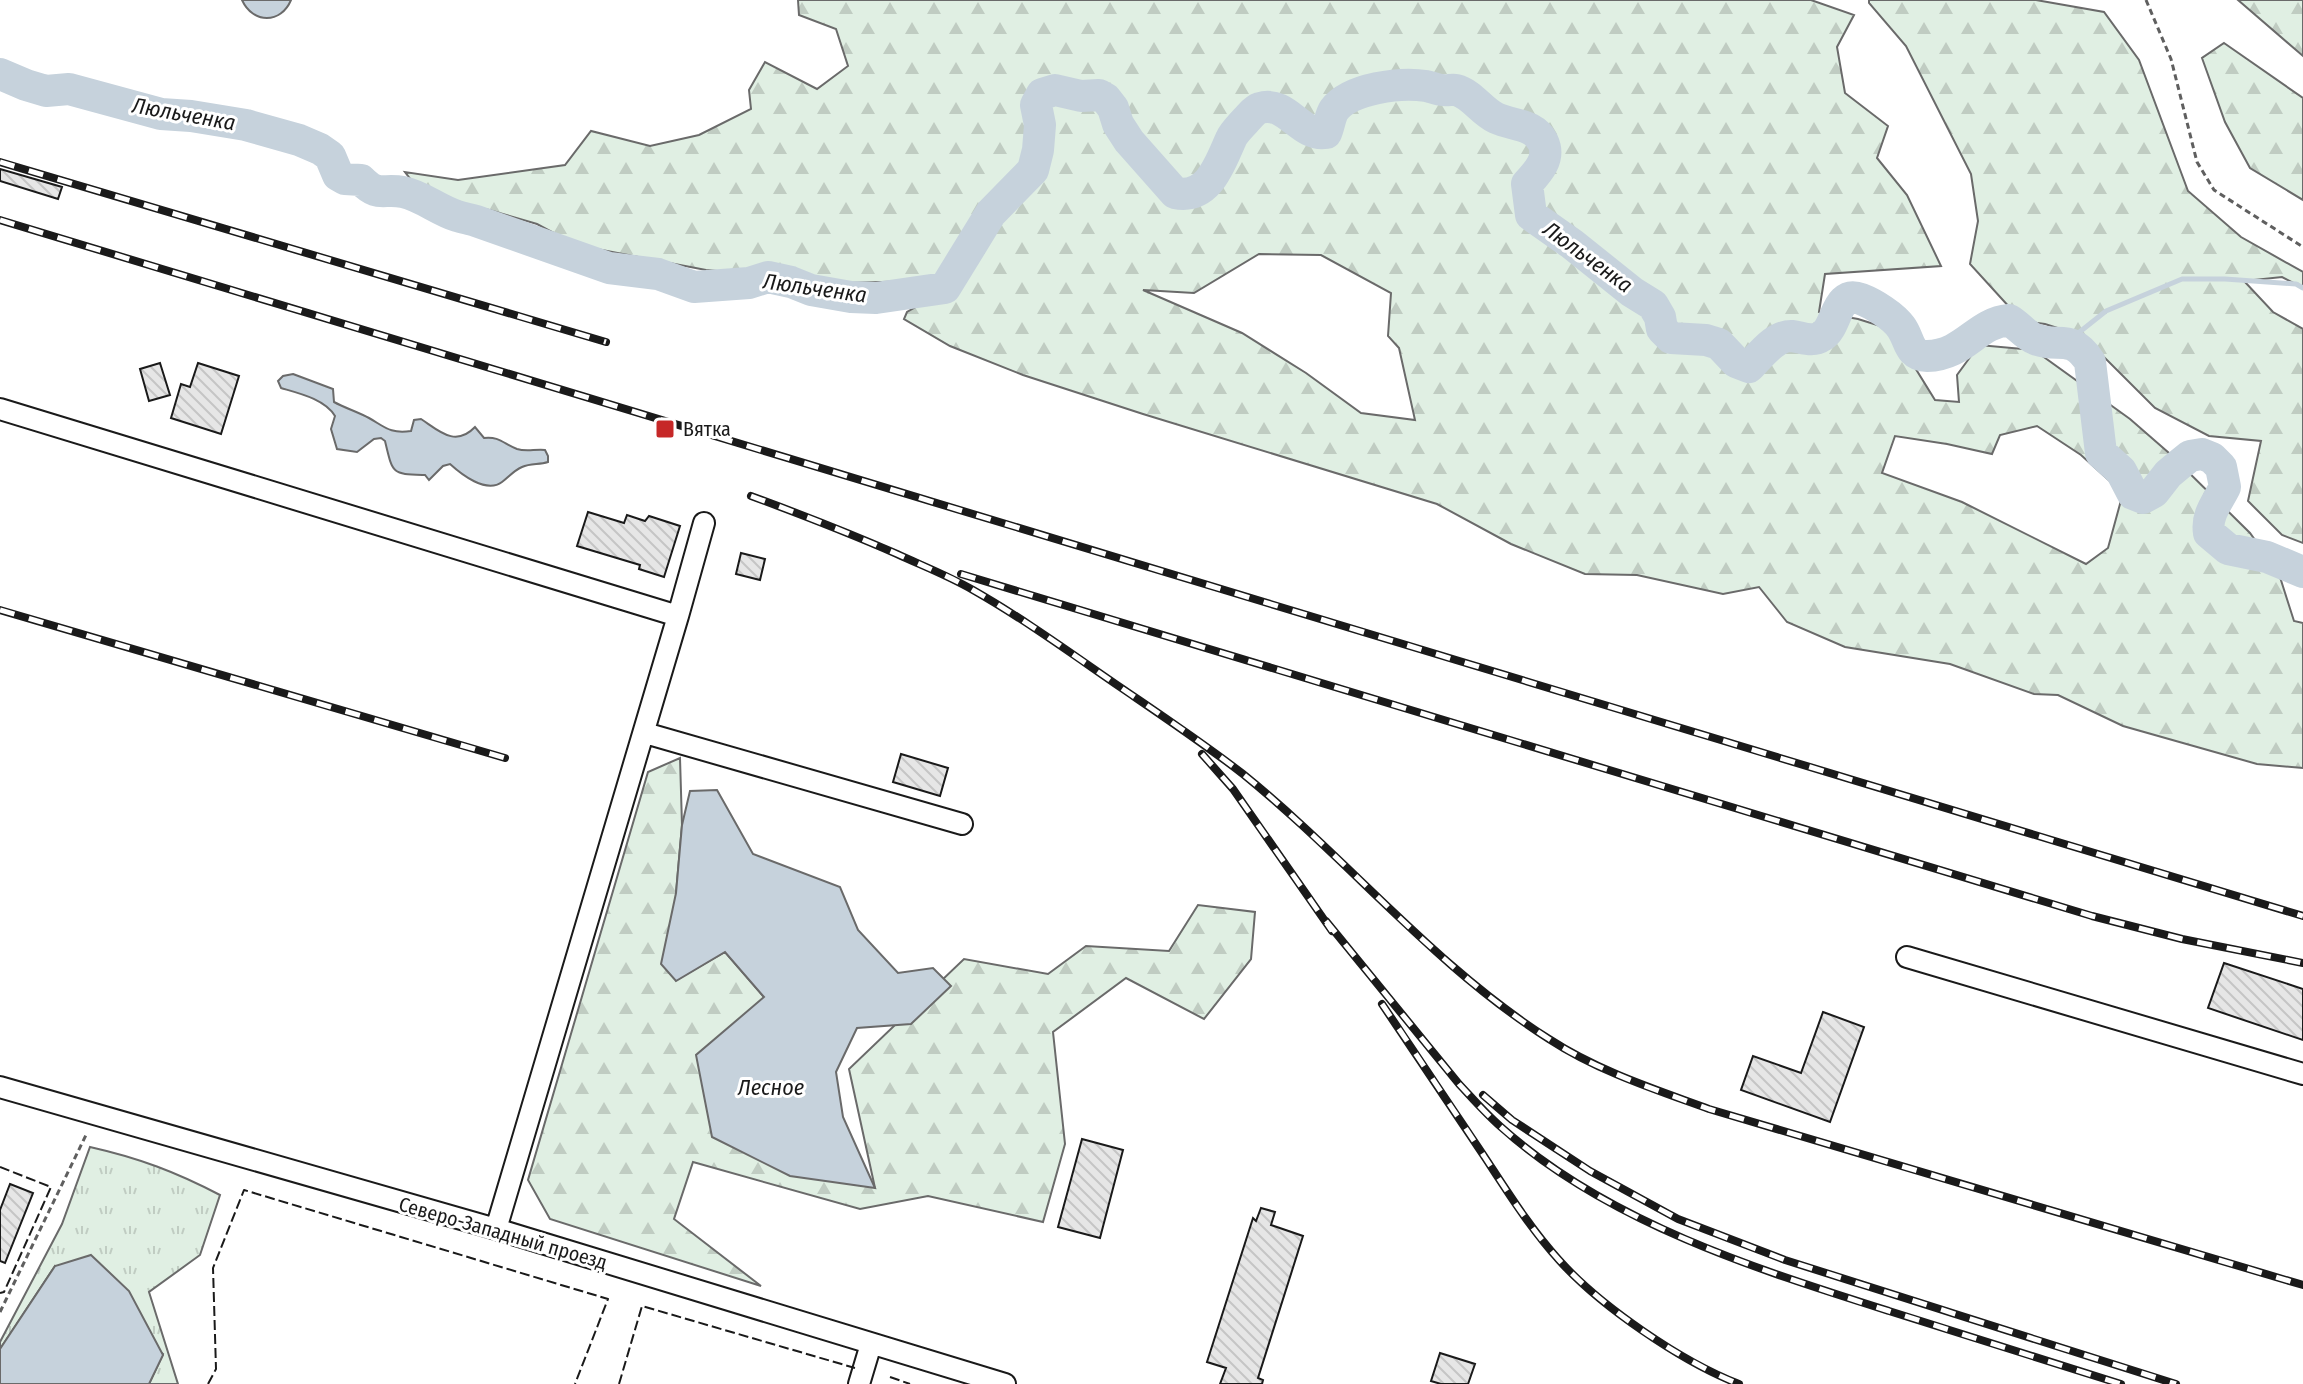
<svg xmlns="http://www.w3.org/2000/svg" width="2303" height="1384" font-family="'Fira Sans Condensed',sans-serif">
	<defs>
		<pattern id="grass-tufts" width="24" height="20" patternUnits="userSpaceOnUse" patternTransform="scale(2)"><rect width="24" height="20" fill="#e0efe3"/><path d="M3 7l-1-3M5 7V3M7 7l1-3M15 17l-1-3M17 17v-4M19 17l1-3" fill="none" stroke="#c0ccc2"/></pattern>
		<pattern id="forest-firs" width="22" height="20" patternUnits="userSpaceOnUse" patternTransform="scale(2)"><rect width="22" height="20" fill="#e0efe3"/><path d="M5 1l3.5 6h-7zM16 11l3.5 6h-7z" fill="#c0ccc2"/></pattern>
		<pattern id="building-back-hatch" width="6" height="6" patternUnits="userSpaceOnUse" patternTransform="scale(2)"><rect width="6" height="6" fill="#e6e6e6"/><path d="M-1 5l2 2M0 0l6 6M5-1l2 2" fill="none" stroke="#c5c5c5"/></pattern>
	</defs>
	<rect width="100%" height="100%" fill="#fff"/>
	<path fill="url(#grass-tufts)" stroke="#6a6a6a" stroke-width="2" d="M 90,1147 C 139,1158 176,1172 220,1195 L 200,1255 L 149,1292 L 178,1384 L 149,1384 L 163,1354 L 55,1266 L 0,1349 L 0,1342 L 62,1224 Z"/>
	<path fill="url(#forest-firs)" stroke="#6a6a6a" stroke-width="2" fill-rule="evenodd" d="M 798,0 L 1811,0 L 1854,15 L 1837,47 L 1845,93 L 1888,126 L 1877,158 L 1907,195 L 1941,266 L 1825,274 L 1819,312 L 1858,319 L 1906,334 L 1914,366 L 1935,400 L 1959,402 L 1957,375 L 1979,345 L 2034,350 L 2130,419 L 2169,453 L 2250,533 L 2279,574 L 2294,621 L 2303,623 L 2303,768 L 2257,764 L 2123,726 L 2058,695 L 2034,694 L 1950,664 L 1845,647 L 1787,622 L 1759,587 L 1723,594 L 1637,575 L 1585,574 L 1511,544 L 1437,504 L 1143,414 L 1023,375 L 950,346 L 904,319 L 907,312 L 933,297 L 929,288 L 916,281 L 847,283 L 706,270 L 576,245 L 537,224 L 489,210 L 452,202 L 418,189 L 405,172 L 458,180 L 565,165 L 591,131 L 650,146 L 699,135 L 751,109 L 749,90 L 765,62 L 817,89 L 848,66 L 836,29 L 799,15 ZM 1259,254 L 1321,255 L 1391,293 L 1388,336 L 1399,348 L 1415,420 L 1361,413 L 1306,373 L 1242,333 L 1143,290 L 1194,293 ZM 2037,426 L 2081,455 L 2123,493 L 2108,548 L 2086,564 L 1962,502 L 1882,473 L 1895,436 L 1947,444 L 1992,454 L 2000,435 Z
		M 1869,0 L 2036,0 L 2104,12 L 2139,60 L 2188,191 L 2241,237 L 2303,272 L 2303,288 L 2282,277 L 2244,281 L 2273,312 L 2303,329 L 2303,543 L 2282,535 L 2248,501 L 2261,441 L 2209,436 L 2155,408 L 2093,346 L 2070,332 L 2045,324 L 2022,321 L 1970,264 L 1978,221 L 1971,174 L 1906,46 L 1869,3 Z
		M 2238,0 L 2303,0 L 2303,56 Z
		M 2224,43 L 2303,98 L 2303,200 L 2250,168 L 2225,122 L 2202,58 Z
		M 680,758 L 682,825 L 676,893 L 676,980 L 725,952 L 764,997 L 875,1188 L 849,1069 L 964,959 L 1048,974 L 1086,946 L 1169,951 L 1198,905 L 1255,912 L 1251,959 L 1204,1019 L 1126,978 L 1053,1032 L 1065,1144 L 1043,1222 L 928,1196 L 860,1209 L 693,1162 L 674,1219 L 761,1286 L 550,1219 L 528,1180 L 648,772 Z"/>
	<path fill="#c6d2dc" stroke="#6a6a6a" stroke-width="2" d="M 242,0 L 291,0 C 281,24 253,24 242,0 Z
		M 293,374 L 333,389 L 334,402 C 345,408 358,412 369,418 C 385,427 390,434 411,431 L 414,420 L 421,419 C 438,430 455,448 475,427 L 484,438 C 499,436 504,444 517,449 C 526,452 535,449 545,450 L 548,456 L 548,462 C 539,465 531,463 522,467 C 513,471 509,477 502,482 C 486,494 461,474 450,464 L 443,466 L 429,480 L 425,475 C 392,474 393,475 385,441 L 381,438 L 374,439 L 357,452 L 337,449 L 331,429 L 335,416 C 325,399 298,393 281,388 L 278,381 L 283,376 Z
		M 717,790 L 753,854 L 840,887 L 858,930 L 898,973 L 933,968 L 951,986 L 911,1024 L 857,1028 L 836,1072 L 843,1117 L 875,1188 L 790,1176 L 712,1137 L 696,1055 L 764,997 L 725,952 L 676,981 L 661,964 L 676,893 L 682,825 L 690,791 Z
		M 91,1255 L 129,1291 L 163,1355 L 149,1384 L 0,1384 L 0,1349 L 55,1266 Z"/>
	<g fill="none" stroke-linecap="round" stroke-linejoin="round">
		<path stroke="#c6d2dc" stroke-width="5" d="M 2067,342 L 2106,311 L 2182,279 L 2225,279 L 2296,284 L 2303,288"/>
		<path stroke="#c6d2dc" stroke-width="32" d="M 0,74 L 26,85 L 46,91 L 69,89 L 161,114 L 191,116 L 246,125 L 299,140 L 320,149 L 330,156 L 338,175 L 345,179 L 361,180 C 379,198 382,188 403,192 C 422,196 438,210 457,216 C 463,218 470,219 476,221 L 609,268 L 658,274 L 694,287 L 749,283 L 768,277 L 791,282 L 811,290 L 851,297 L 876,298 L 945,288 L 991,213 L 1033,170 L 1038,150 L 1040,125 L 1036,105 L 1042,94 L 1055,90 L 1081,96 L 1099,95 L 1106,99 L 1113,108 L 1118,124 L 1129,141 L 1175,193 C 1209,200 1220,163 1231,139 C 1234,132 1241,126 1246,120 C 1251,115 1254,110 1260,108 C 1287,100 1300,137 1326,133 C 1329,127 1330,116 1334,110 C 1350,88 1401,82 1426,86 C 1432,87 1437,90 1443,90 C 1447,91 1452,89 1456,90 C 1472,94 1481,111 1496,118 C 1513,126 1533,123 1543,142 C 1551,159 1537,173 1527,184 L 1531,215 L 1572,244 L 1632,292 L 1653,305 L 1660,317 L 1662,329 L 1671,338 L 1706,340 L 1719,344 L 1736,362 L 1749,367 C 1760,356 1775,335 1792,336 C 1802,337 1812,343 1822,336 C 1838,327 1835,289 1861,299 C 1874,304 1893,316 1901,327 C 1910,339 1908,356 1927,356 C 1965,355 1976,323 2009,320 C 2018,325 2025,335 2035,339 C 2058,349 2071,332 2090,362 L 2101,453 L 2121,471 L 2133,494 L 2143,498 L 2154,492 L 2168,474 L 2180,464 L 2190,456 L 2202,454 L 2212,458 L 2221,467 L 2225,487 C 2217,503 2206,515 2209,533 L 2228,549 L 2267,557 L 2303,572"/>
	</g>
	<path fill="url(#building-back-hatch)" stroke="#1a1a1a" stroke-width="2" d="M 0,169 L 62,187 L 58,199 L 0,181 Z
		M 160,363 L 170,395 L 149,401 L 140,369 Z
		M 198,363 L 239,376 L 221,434 L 171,418 L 181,384 L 190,387 Z
		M 588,512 L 624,523 L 627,515 L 645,521 L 649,516 L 680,526 L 664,577 L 639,569 L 640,565 L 577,546 Z
		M 741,553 L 765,559 L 760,580 L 736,574 Z
		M 901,754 L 948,768 L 940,796 L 893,782 Z
		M 2224,963 L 2303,989 L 2303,1040 L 2208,1008 Z
		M 1823,1012 L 1864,1027 L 1830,1122 L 1741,1090 L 1753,1056 L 1801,1073 Z
		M 1082,1139 L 1123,1150 L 1100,1238 L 1058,1227 Z
		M 10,1184 L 33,1193 L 5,1263 L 0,1261 L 0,1210 Z
		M 1261,1208 L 1275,1212 L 1271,1225 L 1303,1236 L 1258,1378 L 1263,1380 L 1262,1384 L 1220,1384 L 1226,1368 L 1207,1362 L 1253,1218 L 1256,1221 Z
		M 1440,1353 L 1475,1364 L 1468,1384 L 1441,1384 L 1431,1381 Z"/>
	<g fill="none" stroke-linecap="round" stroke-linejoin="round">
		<g stroke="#1a1a1a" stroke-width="24">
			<path id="minor" d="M 0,409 L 678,616 L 496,1229
				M 678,616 L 704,523
				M 645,733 L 962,824
				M 1907,957 L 2303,1074
				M 0,1087 L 496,1229 L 1005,1384
				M 859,1384 L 871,1344"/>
		</g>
		<path stroke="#5f5f5f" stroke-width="3" stroke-dasharray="6 4" stroke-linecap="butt" d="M 2146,0 L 2171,59 L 2197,162 L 2214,190 L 2303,247
			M 0,1312 L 87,1133"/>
		<use href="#minor" stroke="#fff" stroke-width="20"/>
		<g stroke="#1a1a1a" stroke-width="8">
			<path id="rail" d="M 0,162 L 606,342
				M 0,220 L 2303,916
				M 751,496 C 800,514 849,533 897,554 C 923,566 949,576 973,590 C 1024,619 1072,654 1120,687 C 1161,715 1203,743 1243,774 C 1348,859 1434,966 1549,1039 C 1598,1071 1654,1089 1709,1109 L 2303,1285
				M 961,574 L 2092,916 L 2182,939 L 2303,963
				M 0,610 L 505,758
				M 1202,754 L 1233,789 L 1332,931
				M 1326,921 L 1459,1084 C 1473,1099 1486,1114 1501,1127 C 1607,1222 1756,1269 1889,1311 C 1966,1335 2043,1360 2121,1384
				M 1382,1004 C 1416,1054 1450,1105 1484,1156 C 1507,1191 1530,1228 1559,1260 C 1600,1306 1682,1362 1739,1384
				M 1483,1095 L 1512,1120 L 1590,1171 L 1678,1219 L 1785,1260 L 2176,1384"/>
		</g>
		<use href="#rail" stroke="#fff" stroke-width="5" stroke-dasharray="15" stroke-linecap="butt"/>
		<path stroke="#1a1a1a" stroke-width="2" stroke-dasharray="10 4" stroke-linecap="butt" d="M 0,1167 L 51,1187 L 4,1292 L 0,1293
			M 890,1377 L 910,1384
			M 208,1384 L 216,1369 L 213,1268 L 244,1190 L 608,1299 L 575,1384
			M 619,1384 L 642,1306 L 855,1368"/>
	</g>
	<rect fill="#c62828" stroke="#fff" stroke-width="3" x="655" y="419" width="20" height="20" rx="4"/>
	<g text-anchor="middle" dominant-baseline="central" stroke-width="6" stroke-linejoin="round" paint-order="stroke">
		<g font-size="20" fill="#1a1a1a" stroke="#fff" text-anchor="start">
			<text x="683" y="429">Вятка</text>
		</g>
		<g font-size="20" fill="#1a1a1a" stroke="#fff">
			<text transform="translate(503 1233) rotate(16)">Северо-Западный проезд</text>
		</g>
		<g font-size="22" font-style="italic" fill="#1a1a1a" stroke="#fff">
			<text transform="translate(184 114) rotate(10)">Люльченка</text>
			<text transform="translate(1588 257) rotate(36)">Люльченка</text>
			<text transform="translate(815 288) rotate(8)">Люльченка</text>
			<text x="771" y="1087">Лесное</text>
		</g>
	</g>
</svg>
